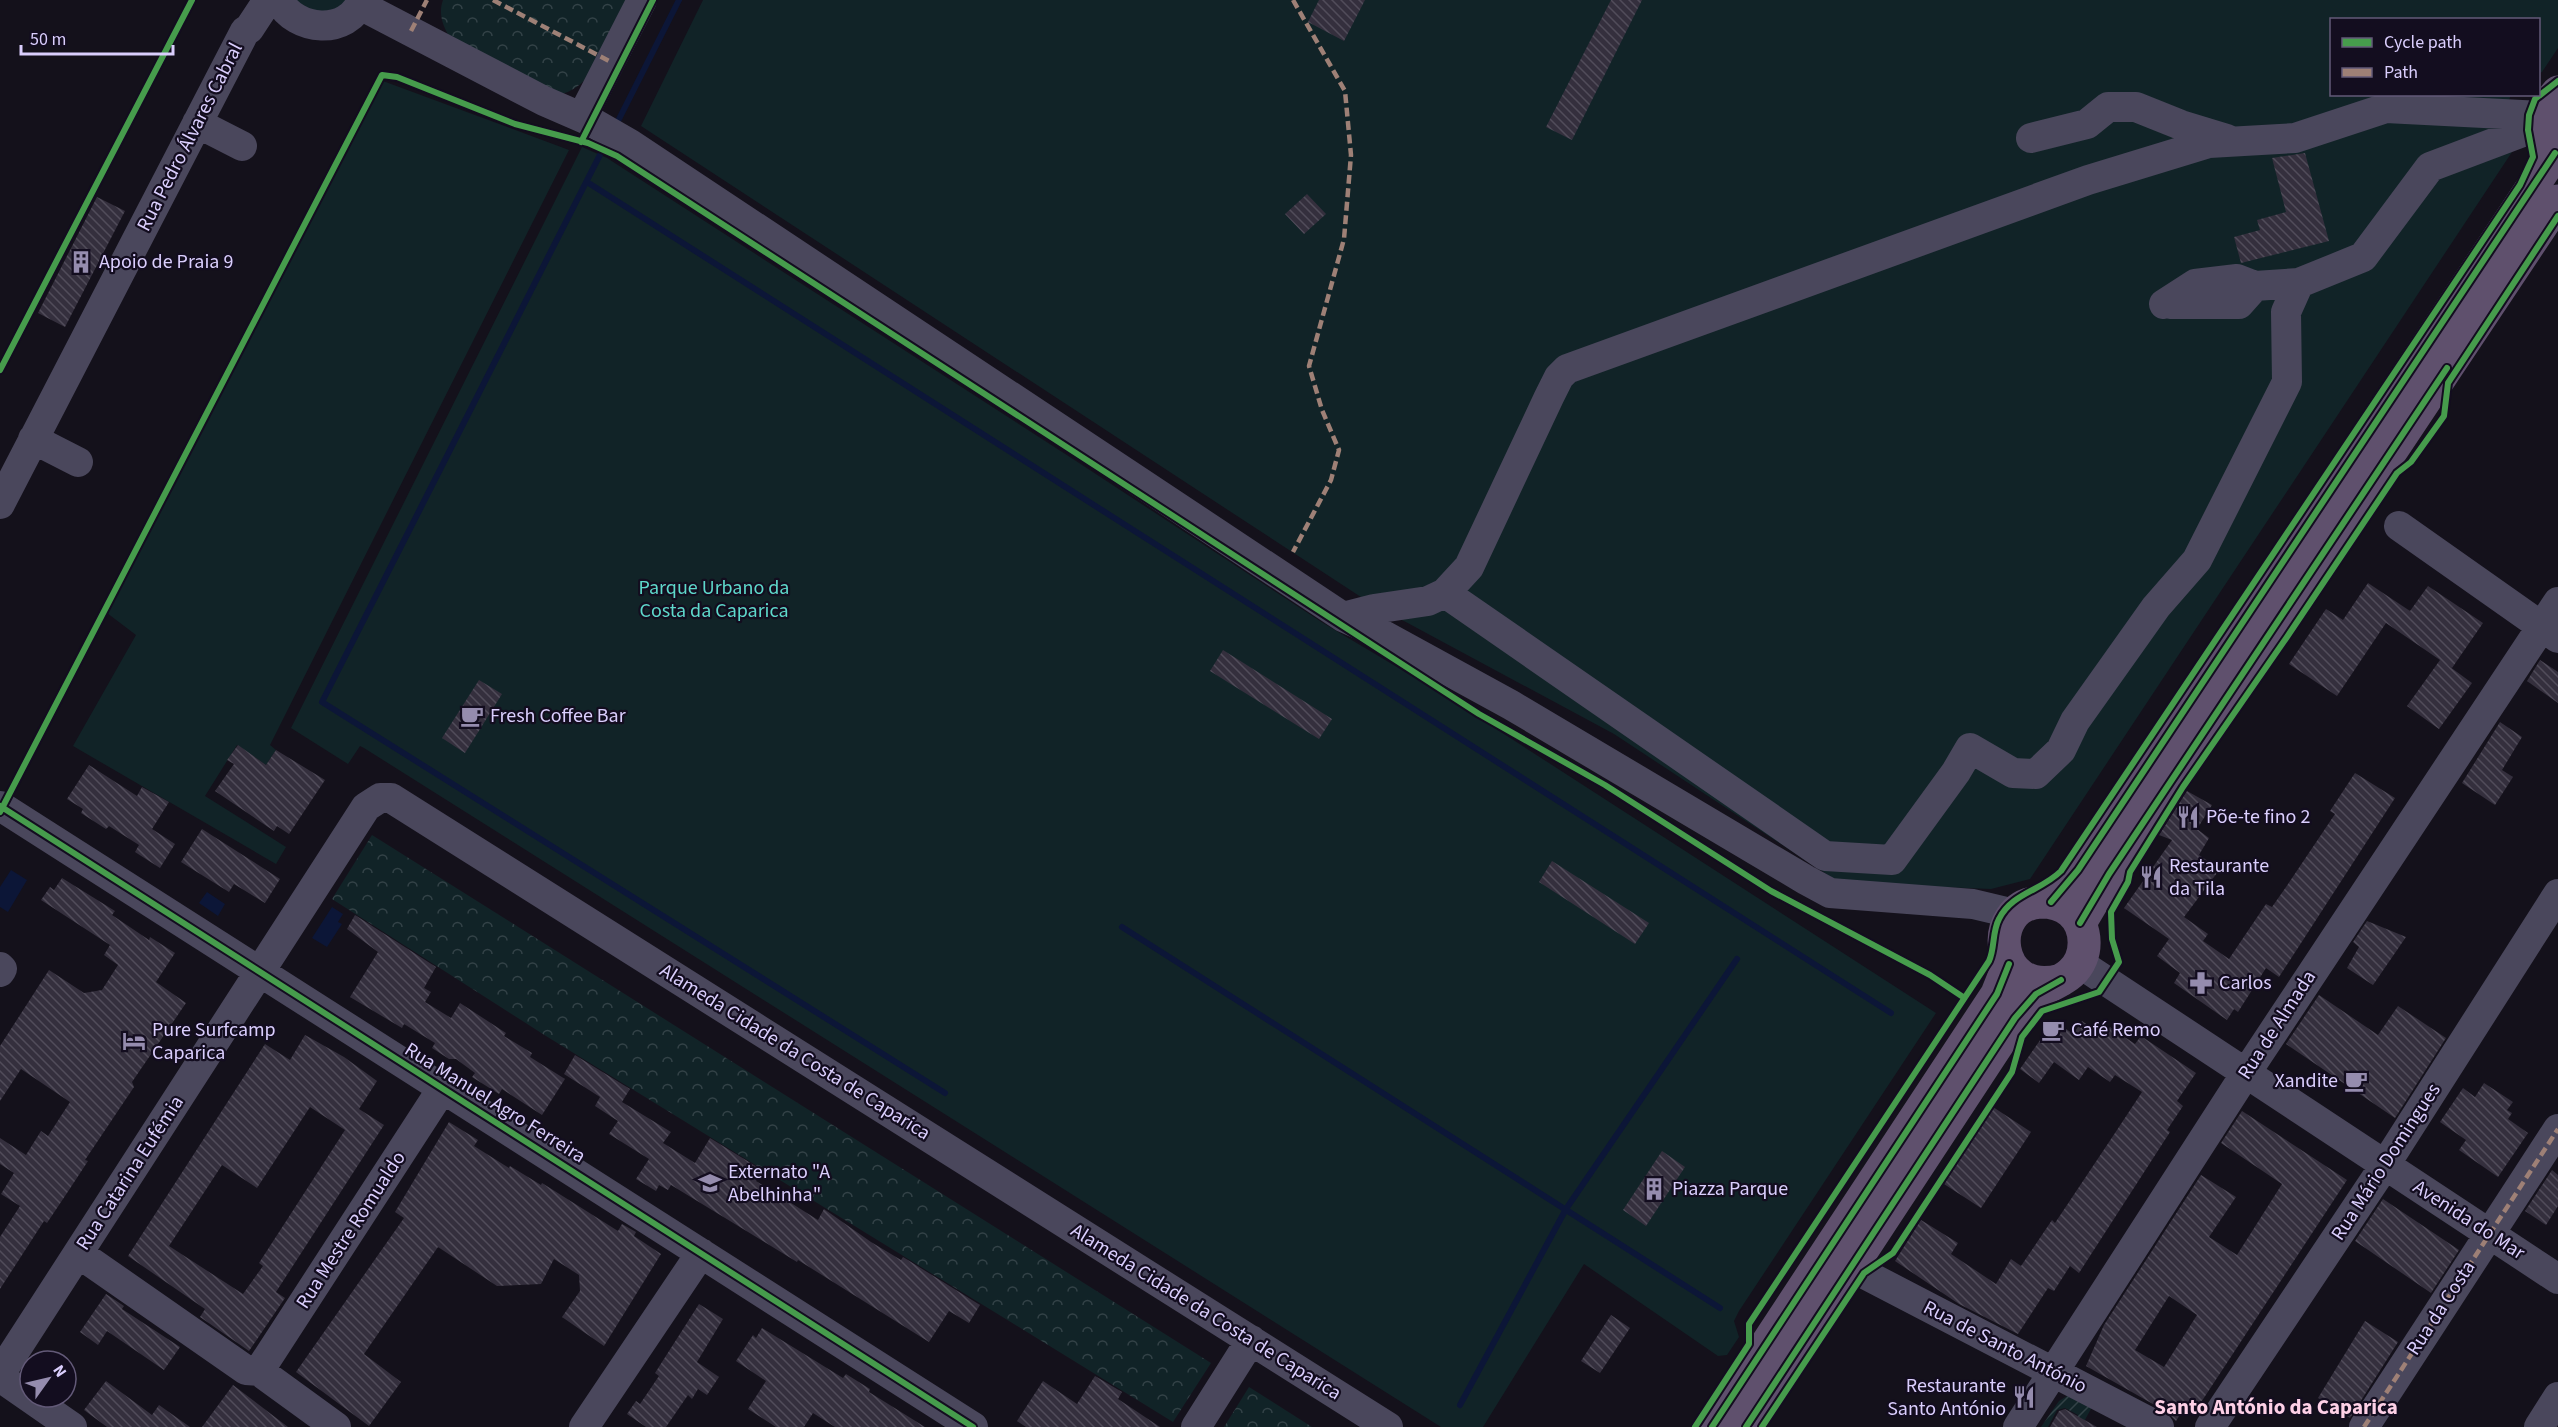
<svg xmlns="http://www.w3.org/2000/svg" width="2558" height="1427" font-family="'Source Sans 3',sans-serif">
	<defs>
		<pattern id="forest-crowns" width="20" height="18" patternUnits="userSpaceOnUse" patternTransform="scale(1.5)"><rect width="20" height="18" fill="#112327"/><path d="M2 6a3 3 0 1 1 6 0M12 15a3 3 0 1 1 6 0" fill="none" stroke="#334247"/></pattern>
		<pattern id="garden-furrows" width="10" height="10" patternUnits="userSpaceOnUse" patternTransform="scale(1.5)"><rect width="10" height="10" fill="#112327"/><path d="M-1 1l2-2M0 10L10 0M9 11l2-2" fill="none" stroke="#334247"/></pattern>
		<pattern id="building-back-hatch" width="6" height="6" patternUnits="userSpaceOnUse" patternTransform="scale(1.5)"><rect width="6" height="6" fill="#342f3d"/><path d="M-1 5l2 2M0 0l6 6M5-1l2 2" fill="none" stroke="#514c5a"/></pattern>
	</defs>
	<rect width="100%" height="100%" fill="#14111b"/>
	<path fill="#112327" d="M 293,0 L 349,0 L 342,8 L 315,15 Z
		M 703,0 L 2558,0 L 2558,48 L 2542,72 L 2539,73 L 2538,20 L 2332,20 L 2332,94 L 2511,95 L 2506,107 L 2516,146 L 2030,879 L 1991,889 L 1840,883 L 1614,734 L 1404,621 L 1374,609 L 1364,599 L 641,126 Z
		M 383,81 L 569,150 L 270,745 L 276,750 L 266,765 L 237,745 L 205,796 L 286,847 L 276,864 L 73,746 L 136,635 L 107,613 Z
		M 582,147 L 607,158 L 1076,461 L 1323,623 L 1439,692 L 1936,1013 L 1739,1311 L 1734,1321 L 1739,1337 L 1727,1355 L 1718,1356 L 1584,1264 L 1483,1427 L 1441,1427 L 364,748 L 360,746 L 348,764 L 291,728 Z"/>
	<path fill="url(#forest-crowns)" d="M 443,0 L 631,0 C 615,30 597,85 562,94 L 450,38 C 443,26 438,14 443,0 Z
		M 372,835 L 1211,1363 L 1173,1422 L 546,1036 L 332,899 Z
		M 1249,1387 L 1312,1427 L 1224,1427 Z"/>
	<path fill="url(#garden-furrows)" d="M 2067,1396 L 2092,1407 L 2081,1427 L 2071,1427 L 2078,1415 L 2065,1408 L 2057,1410 L 2048,1427 L 2041,1427 L 2059,1401 Z"/>
	<path fill="#0c1637" d="M 11,870 L 27,880 L 8,912 L 0,907 L 0,887 Z
		M 207,892 L 225,904 L 218,916 L 199,903 Z
		M 332,907 L 343,914 L 338,922 L 342,924 L 327,947 L 312,938 Z"/>
	<g fill="none" stroke-linecap="round" stroke-linejoin="round">
		<path stroke="#0c1637" stroke-width="6" d="M 615,127 L 679,0
			M 607,141 L 322,702 L 945,1093
			M 587,182 L 1891,1013
			M 1122,927 L 1720,1308
			M 1460,1405 L 1566,1209 L 1737,959"/>
	</g>
	<path fill="url(#building-back-hatch)" fill-rule="evenodd" d="M 1319,0 L 1365,0 L 1344,41 L 1308,22 Z
		M 1611,0 L 1642,0 L 1572,140 L 1546,127 Z
		M 2305,153 L 2329,241 L 2241,263 L 2234,237 L 2260,230 L 2257,220 L 2286,212 L 2272,158 Z
		M 1307,194 L 1326,214 L 1304,234 L 1285,214 Z
		M 97,197 L 125,211 L 65,327 L 38,313 Z
		M 2368,583 L 2410,611 L 2428,586 L 2483,623 L 2452,668 L 2446,664 L 2472,683 L 2439,729 L 2407,706 L 2440,660 L 2386,623 L 2337,696 L 2289,664 L 2326,609 L 2343,620 Z
		M 1223,650 L 1332,719 L 1319,739 L 1210,671 Z
		M 2540,660 L 2558,672 L 2558,703 L 2527,681 Z
		M 479,680 L 502,694 L 465,753 L 442,738 Z
		M 2500,722 L 2522,737 L 2502,770 L 2513,777 L 2495,805 L 2462,783 Z
		M 238,745 L 266,765 L 276,750 L 325,780 L 289,834 L 277,826 L 274,831 L 215,791 L 234,764 L 227,760 Z
		M 89,765 L 137,796 L 142,787 L 169,802 L 152,829 L 175,844 L 160,868 L 135,852 L 139,845 L 109,826 L 106,829 L 81,813 L 83,809 L 67,799 Z
		M 2355,773 L 2395,798 L 2279,977 L 2266,968 L 2238,1012 L 2234,1009 L 2227,1020 L 2174,983 L 2180,973 L 2157,956 L 2169,939 L 2124,908 L 2172,840 L 2159,835 L 2187,791 L 2212,805 L 2197,829 L 2209,838 L 2199,855 L 2220,869 L 2184,917 L 2208,934 L 2203,941 L 2229,959 L 2266,904 L 2272,907 L 2286,887 L 2335,814 L 2330,811 Z
		M 202,829 L 280,879 L 265,903 L 234,884 L 229,892 L 181,862 Z
		M 1552,861 L 1649,923 L 1635,944 L 1539,882 Z
		M 62,878 L 115,911 L 112,915 L 149,940 L 150,937 L 175,953 L 156,982 L 186,1003 L 132,1082 L 134,1087 L 85,1160 L 88,1161 L 69,1190 L 47,1223 L 44,1221 L 0,1289 L 0,1237 L 20,1206 L 1,1194 L 14,1173 L 0,1164 L 0,1138 L 26,1155 L 41,1131 L 48,1136 L 70,1102 L 21,1069 L 0,1101 L 0,1046 L 49,970 L 84,993 L 102,990 L 118,965 L 104,955 L 110,945 L 41,900 L 50,887 L 54,890 Z
		M 355,915 L 436,967 L 424,988 L 431,992 L 425,1002 L 451,1018 L 460,1003 L 506,1033 L 504,1036 L 532,1053 L 530,1057 L 565,1079 L 542,1115 L 502,1089 L 499,1094 L 472,1077 L 475,1073 L 456,1059 L 449,1059 L 432,1048 L 435,1043 L 404,1024 L 402,1028 L 350,997 L 378,952 L 347,929 Z
		M 2367,921 L 2406,937 L 2373,985 L 2347,968 L 2359,947 L 2353,942 Z
		M 2319,995 L 2378,1035 L 2398,1006 L 2446,1038 L 2395,1118 L 2286,1044 Z
		M 2054,1020 L 2073,1034 L 2082,1021 L 2103,1036 L 2110,1027 L 2135,1044 L 2141,1036 L 2196,1073 L 2177,1101 L 2183,1106 L 2167,1130 L 2170,1132 L 2079,1273 L 2070,1266 L 2054,1291 L 2048,1288 L 2018,1334 L 1959,1304 L 1895,1261 L 1921,1220 L 1958,1243 L 1951,1254 L 1996,1284 L 2011,1259 L 2021,1266 L 2052,1220 L 2055,1223 L 2115,1133 L 2142,1092 L 2115,1075 L 2110,1082 L 2088,1067 L 2079,1080 L 2054,1062 L 2039,1083 L 2020,1069 Z
		M 305,1035 L 344,1057 L 377,1081 L 359,1109 L 384,1125 L 276,1292 L 285,1298 L 249,1351 L 200,1317 L 205,1309 L 128,1256 L 265,1044 L 290,1060 ZM 310,1107 L 345,1130 L 259,1263 L 263,1266 L 243,1294 L 169,1246 L 222,1165 L 257,1188 Z
		M 575,1055 L 630,1089 L 622,1102 L 671,1132 L 663,1143 L 695,1163 L 710,1138 L 762,1170 L 756,1181 L 818,1220 L 824,1209 L 871,1242 L 901,1260 L 903,1257 L 980,1305 L 969,1323 L 949,1311 L 929,1342 L 798,1260 L 797,1262 L 671,1185 L 668,1190 L 659,1185 L 656,1191 L 636,1179 L 649,1159 L 609,1134 L 618,1121 L 595,1106 L 600,1097 L 564,1074 Z
		M 2484,1083 L 2513,1102 L 2507,1110 L 2512,1113 L 2508,1119 L 2528,1133 L 2498,1177 L 2459,1150 L 2466,1140 L 2440,1122 L 2463,1088 L 2475,1097 Z
		M 1993,1107 L 2031,1132 L 1981,1208 L 1944,1184 Z
		M 2242,1111 L 2347,1180 L 2194,1413 L 2185,1407 L 2176,1421 L 2167,1412 L 2086,1366 L 2104,1325 L 2201,1175 L 2236,1197 L 2209,1237 L 2237,1255 L 2282,1184 L 2221,1143 ZM 2169,1296 L 2197,1315 L 2164,1367 L 2135,1350 Z
		M 449,1122 L 478,1140 L 474,1146 L 509,1168 L 510,1166 L 541,1185 L 542,1183 L 618,1231 L 622,1224 L 636,1232 L 634,1236 L 661,1254 L 604,1346 L 562,1317 L 580,1291 L 579,1275 L 554,1259 L 541,1284 L 497,1286 L 438,1247 L 364,1354 L 401,1382 L 369,1426 L 296,1372 L 404,1218 L 395,1212 Z
		M 1662,1151 L 1685,1167 L 1646,1226 L 1623,1210 Z
		M 2552,1170 L 2558,1175 L 2558,1206 L 2546,1225 L 2525,1211 Z
		M 2383,1199 L 2459,1250 L 2431,1293 L 2355,1241 Z
		M 106,1294 L 124,1306 L 122,1309 L 180,1347 L 164,1370 L 107,1331 L 98,1345 L 80,1332 Z
		M 699,1304 L 723,1319 L 697,1362 L 719,1377 L 707,1395 L 698,1389 L 692,1399 L 688,1395 L 666,1427 L 646,1427 L 627,1414 L 636,1401 L 640,1404 L 659,1376 L 655,1373 Z
		M 1611,1315 L 1630,1328 L 1600,1373 L 1581,1361 Z
		M 2365,1321 L 2398,1342 L 2350,1418 L 2318,1398 Z
		M 762,1328 L 843,1378 L 846,1374 L 870,1389 L 869,1392 L 925,1427 L 835,1427 L 813,1413 L 804,1427 L 776,1427 L 748,1409 L 766,1381 L 736,1361 L 753,1335 L 756,1338 Z
		M 1095,1376 L 1122,1392 L 1118,1399 L 1160,1427 L 1026,1427 L 1017,1421 L 1043,1381 L 1077,1404 Z
		M 106,1381 L 152,1415 L 159,1405 L 190,1427 L 107,1427 L 84,1410 Z
		M 233,1385 L 288,1427 L 202,1427 Z
		M 2065,1409 L 2097,1427 L 2050,1427 L 2059,1411 Z"/>
	<g fill="none" stroke-linecap="round" stroke-linejoin="round">
		<path stroke="#4a475c" stroke-width="30" d="M 279,0 C 295,32 348,36 362,0
			M 360,5 L 544,101 L 590,121 L 630,144 L 1343,617 L 1385,636 L 1511,705 L 1806,880 L 1830,893 L 1973,904 L 2015,914
			M 582,117 L 642,0
			M 197,123 L 242,146
			M 2031,138 L 2087,124 L 2108,107 L 2136,107 L 2181,125 L 2227,139
			M 2164,304 L 2195,284 L 2237,279 L 2255,286 L 2299,283 L 2363,257 L 2430,167 L 2528,130 L 2544,127
			M 2170,304 L 2239,304 L 2255,286
			M 33,439 L 78,462
			M 0,504 L 245,31 L 249,29 L 268,0
			M 2399,526 L 2558,638
			M 1445,593 L 1825,856 L 1892,860 L 1956,772 L 1970,748 L 2013,773 L 2036,774 L 2061,750 L 2075,721 L 2156,607 L 2197,560 L 2287,382 L 2286,312 L 2299,283
			M 1343,617 L 1374,609 L 1428,601 L 1445,593 L 1469,567 L 1549,397 L 1559,377 L 1567,369 L 2088,180 L 2209,143 L 2295,138 L 2386,108 L 2544,116
			M 0,806 L 973,1427
			M 2079,963 L 2558,1279
			M 0,967 L 2,969 L 0,972
			M 78,1253 L 246,1370 L 259,1371 L 336,1427
			M 1851,1267 L 2159,1427
			M 259,1371 L 442,1089
			M 0,1374 L 366,807 L 380,798 L 391,798 L 1388,1427
			M 0,1377 L 72,1427
			M 584,1427 L 701,1253
			M 1196,1427 L 1251,1340
			M 2018,1427 L 2246,1073 L 2558,602
			M 2210,1427 L 2385,1165 L 2558,894
			M 2364,1427 L 2558,1129
			M 2539,1427 L 2558,1397"/>
		<path stroke="#5f506d" stroke-width="33" d="M 2558,92 C 2542,110 2537,137 2558,155
			M 2051,902 L 2078,870 L 2555,153
			M 2080,923 L 2109,874 L 2558,201
			M 1712,1427 L 1997,994 L 2009,964
			M 1746,1427 L 2015,1018 C 2021,1010 2027,1000 2036,994 C 2047,986 2061,982 2071,973 C 2089,957 2088,927 2071,912 C 2062,904 2052,902 2041,902 C 1985,904 1994,999 2061,980"/>
		<path stroke="#9e8076" stroke-width="4.5" stroke-dasharray="9 4.5" stroke-linecap="butt" d="M 493,0 L 611,62
			M 1293,0 L 1345,91 L 1351,155 L 1344,239 L 1309,366 L 1322,410 L 1339,450 L 1331,480 L 1293,552
			M 411,31 L 427,0
			M 2364,1427 L 2558,1129"/>
		<g stroke="#130d1f" stroke-width="10">
			<path id="cycleway" d="M 581,142 L 653,0
				M 0,370 L 192,0
				M 0,806 L 973,1427
				M 0,812 L 382,75 L 397,77 L 515,124 L 588,143 L 617,156 L 1479,714 L 1605,785 L 1771,891 L 1930,975 L 1963,997
				M 2051,902 L 2078,870 L 2555,153
				M 2080,923 L 2109,874 L 2447,368
				M 1695,1427 L 1749,1344 L 1749,1324 L 1989,961 C 1995,948 1992,932 1999,919 C 2012,893 2041,891 2061,871 L 2520,185 L 2533,157 L 2528,130 L 2529,115 L 2535,99 L 2558,81
				M 1712,1427 L 1997,994 L 2009,964
				M 1746,1427 L 2015,1018 L 2036,994 L 2061,980
				M 1762,1427 L 1864,1273 L 1893,1253 L 2012,1072 L 2022,1037 L 2042,1011 L 2099,992 L 2119,962 L 2112,939 L 2111,912 L 2128,882 L 2130,872 L 2183,787 L 2287,637 L 2397,473 L 2411,462 L 2444,416 L 2448,383 L 2558,216"/>
		</g>
		<use href="#cycleway" stroke="#469c4c" stroke-width="6"/>
	</g>
	<defs>
		<g id="building-bare" transform="scale(1.8)"><path d="M-4-6H4V6H1V3H-1V6H-4ZM-2.5-4.3h1.7v1.8h-1.7ZM.8-4.3h1.7v1.8H.8ZM-2.5-1h1.7V.8h-1.7ZM.8-1h1.7V.8H.8Z" fill="#958cae" stroke="#130d1f" stroke-width="2.5" paint-order="stroke"/></g>
		<g id="cafe-bare" transform="scale(1.8)"><path d="M-5.5-4.5H6V0H3Q3 3.5 0 3.5H-2.5Q-5.5 3.5-5.5 0ZM3-3.2v2h1.7v-2ZM-6 4.5H4V6H-6Z" fill="#958cae" stroke="#130d1f" stroke-width="2.5" paint-order="stroke"/></g>
		<g id="restaurant-bare" transform="scale(1.8)"><path d="M-5-6h1v4h1v-4h1v4h1v-4h1v5L-1.5 .5V6h-2V.5L-5-1ZM5-6V6H3V1.5H1.5Q1.5-4 5-6Z" fill="#958cae" stroke="#130d1f" stroke-width="2.5" paint-order="stroke"/></g>
		<g id="pharmacy-bare" transform="scale(1.8)"><path d="M-2-6h4v4h4v4h-4v4h-4v-4h-4v-4h4Z" fill="#958cae" stroke="#130d1f" stroke-width="2.5" paint-order="stroke"/></g>
		<g id="hotel-bare" transform="scale(1.8)"><path d="M-6-4.5h1.5V1H6V5H4.5V3h-9V5H-6ZM-4 0a1.8 1.8 0 1 1 3.6 0ZM.5 0V-2.5h3Q6-2.5 6 0Z" fill="#958cae" stroke="#130d1f" stroke-width="2.5" paint-order="stroke"/></g>
		<g id="school-bare" transform="scale(1.8)"><path d="M0-5L7-2L0 1L-7-2ZM-4 1L0 2.5L4 1V4Q0 6-4 4Z" fill="#958cae" stroke="#130d1f" stroke-width="2.5" paint-order="stroke"/></g>
	</defs>
	<g fill-rule="evenodd">
		<use href="#building-bare" x="81" y="262"/>
		<use href="#cafe-bare" x="472" y="716"/>
		<use href="#restaurant-bare" x="2188" y="817"/>
		<use href="#restaurant-bare" x="2151" y="877"/>
		<use href="#pharmacy-bare" x="2201" y="983"/>
		<use href="#cafe-bare" x="2053" y="1030"/>
		<use href="#hotel-bare" x="134" y="1041"/>
		<use href="#cafe-bare" x="2356" y="1081"/>
		<use href="#school-bare" x="710" y="1183"/>
		<use href="#building-bare" x="1654" y="1189"/>
		<use href="#restaurant-bare" x="2024" y="1397"/>
	</g>
	<g text-anchor="middle" dominant-baseline="central" stroke-width="4.5" stroke-linejoin="round" paint-order="stroke">
		<g font-size="20" fill="#dacefd" stroke="#130d1f">
			<text transform="translate(190 137) rotate(-63)">Rua Pedro Álvares Cabral</text>
			<text transform="translate(2277 1025) rotate(-57)">Rua de Almada</text>
			<text transform="translate(795 1052) rotate(32)">Alameda Cidade da Costa de Caparica</text>
			<text transform="translate(495 1103) rotate(32)">Rua Manuel Agro Ferreira</text>
			<text transform="translate(2386 1162) rotate(-57)">Rua Mário Domingues</text>
			<text transform="translate(130 1173) rotate(-57)">Rua Catarina Eufémia</text>
			<text transform="translate(2469 1220) rotate(33)">Avenida do Mar</text>
			<text transform="translate(351 1230) rotate(-57)">Rua Mestre Romualdo</text>
			<text transform="translate(2441 1308) rotate(-57)">Rua da Costa</text>
			<text transform="translate(1206 1312) rotate(32)">Alameda Cidade da Costa de Caparica</text>
			<text transform="translate(2005 1347) rotate(27)">Rua de Santo António</text>
		</g>
		<g font-size="20" fill="#dacefd" stroke="#130d1f" text-anchor="start">
			<text x="99" y="262">Apoio de Praia 9</text>
			<text x="490" y="716">Fresh Coffee Bar</text>
			<text x="2206" y="817">Põe-te fino 2</text>
			<text x="2169" y="866">Restaurante<tspan x="2169" dy="23">da Tila</tspan></text>
			<text x="2219" y="983">Carlos</text>
			<text x="152" y="1030">Pure Surfcamp<tspan x="152" dy="23">Caparica</tspan></text>
			<text x="2071" y="1030">Café Remo</text>
			<text x="2338" y="1081" text-anchor="end">Xandite</text>
			<text x="728" y="1172">Externato "A<tspan x="728" dy="23">Abelhinha"</tspan></text>
			<text x="1672" y="1189">Piazza Parque</text>
			<text x="2006" y="1386" text-anchor="end">Restaurante<tspan x="2006" dy="23">Santo António</tspan></text>
		</g>
		<g font-size="20" fill="#5ed8cb" stroke="#130d1f">
			<text x="714" y="588">Parque Urbano da<tspan x="714" dy="23">Costa da Caparica</tspan></text>
		</g>
		<g font-size="21" font-weight="bold" fill="#fdd0e6" stroke="#130d1f">
			<text x="2276" y="1407">Santo António da Caparica</text>
		</g>
	</g>
	<rect x="2330" y="18" width="210" height="78" fill="#130d1f" stroke="#635a78" stroke-width="1.5"/>
	<rect x="2342" y="38" width="30" height="9" fill="#469c4c" stroke="#635a78" stroke-width="1.5"/>
	<text x="2384" y="48" font-size="18" fill="#dacefd">Cycle path</text>
	<rect x="2342" y="68" width="30" height="9" fill="#9e8076" stroke="#635a78" stroke-width="1.5"/>
	<text x="2384" y="78" font-size="18" fill="#dacefd">Path</text>
	<g transform="translate(48 1379) rotate(56)"><circle r="28" fill="#130d1f" stroke="#635a78" stroke-width="1.5"/>
	<path d="M0-4.5L10 22L0 15L-10 22Z" fill="#958cae"/>
	<text y="-9" font-size="16" font-weight="bold" text-anchor="middle" fill="#dacefd">N</text>
	</g>
	<path d="M21 45v9h152v-9" fill="none" stroke="#dacefd" stroke-width="3"/>
	<text x="30" y="45" font-size="18" fill="#dacefd" stroke="#130d1f" stroke-width="4.5" paint-order="stroke">50 m</text>
</svg>
